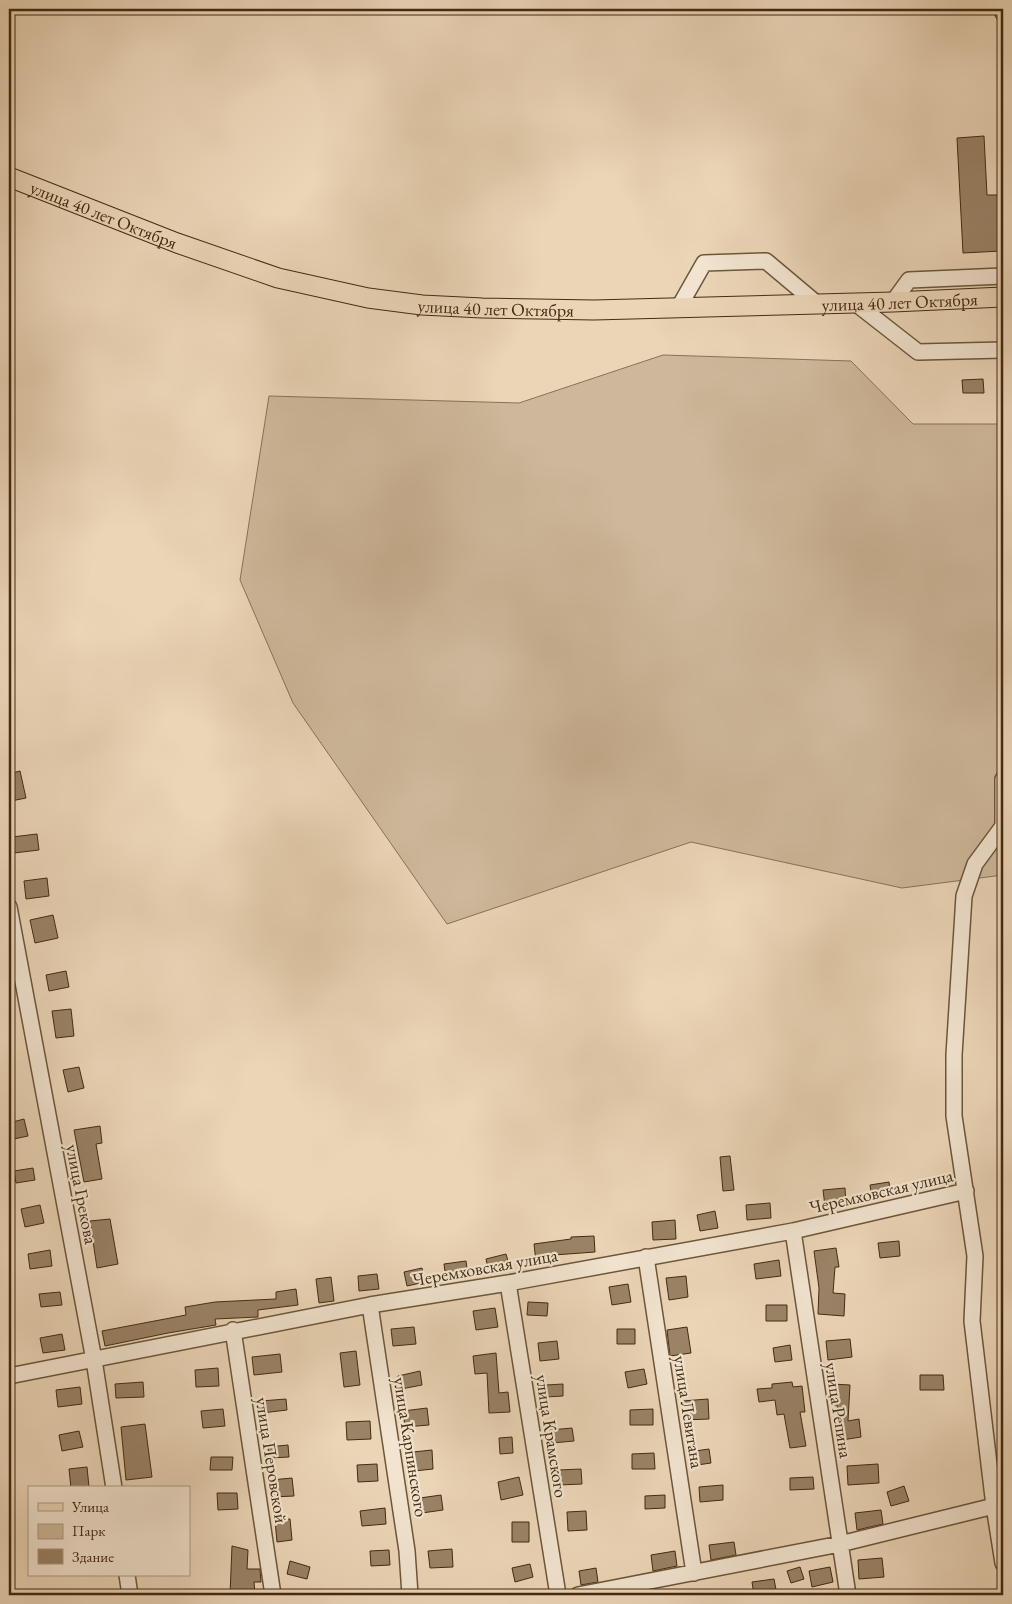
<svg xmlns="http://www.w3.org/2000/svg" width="1012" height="1604" font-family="'EB Garamond',serif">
	<rect width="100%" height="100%" fill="#ebd5b7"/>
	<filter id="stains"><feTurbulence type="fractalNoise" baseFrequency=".004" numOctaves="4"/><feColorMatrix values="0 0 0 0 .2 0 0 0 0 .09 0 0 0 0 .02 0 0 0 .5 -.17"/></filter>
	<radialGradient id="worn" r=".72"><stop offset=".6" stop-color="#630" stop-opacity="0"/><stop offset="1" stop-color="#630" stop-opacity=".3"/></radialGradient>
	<path fill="#ceb89b" stroke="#887256" d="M 663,355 L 851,361 L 913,424 L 1003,424 L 1003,875 L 902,888 L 691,842 L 447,924 L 293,703 L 240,580 L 269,396 L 519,403 Z"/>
	<path fill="#9a8367" stroke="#432b10" d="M 984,136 L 987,195 L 1003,195 L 1003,223 L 1000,223 L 1001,251 L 963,253 L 957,138 Z
		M 983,379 L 984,393 L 963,393 L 962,380 Z
		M 20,771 L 26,798 L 11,801 L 9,791 L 9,774 Z
		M 37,834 L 39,850 L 14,853 L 12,837 Z
		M 47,878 L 49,896 L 26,899 L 24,881 Z
		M 53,915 L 58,938 L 35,943 L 30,920 Z
		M 66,971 L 69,987 L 49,991 L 46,975 Z
		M 71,1009 L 74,1036 L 56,1038 L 52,1011 Z
		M 79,1067 L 84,1088 L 68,1092 L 63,1070 Z
		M 24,1119 L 28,1136 L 9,1140 L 9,1123 Z
		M 100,1126 L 102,1143 L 96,1144 L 102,1179 L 84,1182 L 74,1130 Z
		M 730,1156 L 734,1190 L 723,1191 L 720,1157 Z
		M 33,1168 L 35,1180 L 16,1183 L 14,1171 Z
		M 889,1182 L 891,1195 L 872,1198 L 870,1185 Z
		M 845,1188 L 846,1204 L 825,1206 L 823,1190 Z
		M 770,1203 L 771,1218 L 747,1220 L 746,1205 Z
		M 40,1205 L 44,1223 L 25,1227 L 21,1209 Z
		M 715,1211 L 718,1228 L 700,1231 L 697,1215 Z
		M 110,1219 L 118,1264 L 97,1268 L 90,1221 Z
		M 675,1220 L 676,1239 L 653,1240 L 652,1222 Z
		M 594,1236 L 595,1252 L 554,1255 L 554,1259 L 536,1262 L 534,1244 L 571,1239 L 571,1237 Z
		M 899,1241 L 900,1256 L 880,1258 L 878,1243 Z
		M 836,1248 L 839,1267 L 835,1267 L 833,1293 L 845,1294 L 844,1316 L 818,1314 L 819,1288 L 814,1251 Z
		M 50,1250 L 52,1266 L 30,1269 L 28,1254 Z
		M 506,1254 L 510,1268 L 489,1273 L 486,1259 Z
		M 779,1260 L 781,1276 L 756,1279 L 754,1264 Z
		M 466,1261 L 468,1276 L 446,1279 L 444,1264 Z
		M 422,1268 L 425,1282 L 407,1286 L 404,1272 Z
		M 377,1274 L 379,1289 L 359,1291 L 358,1276 Z
		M 686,1276 L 688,1297 L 669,1300 L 666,1278 Z
		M 331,1277 L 334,1301 L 319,1303 L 316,1279 Z
		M 628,1284 L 631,1302 L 612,1305 L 609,1287 Z
		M 296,1289 L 298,1305 L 258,1310 L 258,1317 L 215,1319 L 216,1325 L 168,1333 L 105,1346 L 102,1331 L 186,1315 L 185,1307 L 215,1302 L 276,1299 L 276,1292 Z
		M 60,1292 L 62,1305 L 41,1307 L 39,1294 Z
		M 528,1302 L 548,1303 L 547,1316 L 527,1315 Z
		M 766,1305 L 787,1305 L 787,1321 L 766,1321 Z
		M 495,1308 L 498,1327 L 476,1330 L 473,1311 Z
		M 414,1327 L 416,1344 L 393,1346 L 391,1329 Z
		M 687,1327 L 691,1353 L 670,1356 L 667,1330 Z
		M 617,1329 L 635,1329 L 635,1344 L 617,1344 Z
		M 62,1334 L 65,1350 L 43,1353 L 40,1338 Z
		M 850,1339 L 852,1357 L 828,1360 L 826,1341 Z
		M 557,1341 L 559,1359 L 540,1361 L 538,1343 Z
		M 790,1345 L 792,1360 L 775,1362 L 773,1348 Z
		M 356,1351 L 360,1385 L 344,1387 L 340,1353 Z
		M 496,1353 L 499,1393 L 508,1392 L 510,1412 L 489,1413 L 487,1373 L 475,1374 L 473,1356 Z
		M 280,1354 L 282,1372 L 254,1375 L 252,1357 Z
		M 218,1368 L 219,1386 L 196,1387 L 195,1370 Z
		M 644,1369 L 647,1384 L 628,1388 L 625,1372 Z
		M 420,1371 L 422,1385 L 401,1389 L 398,1376 Z
		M 920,1375 L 943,1375 L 944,1390 L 920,1390 Z
		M 143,1382 L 144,1397 L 116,1398 L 115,1384 Z
		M 792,1382 L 793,1387 L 802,1386 L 805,1412 L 800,1412 L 806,1446 L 790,1448 L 784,1414 L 777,1415 L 775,1400 L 759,1402 L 757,1389 L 772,1388 L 772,1384 Z
		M 563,1384 L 563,1396 L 546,1397 L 546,1385 Z
		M 832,1384 L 850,1385 L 848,1421 L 859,1419 L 861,1437 L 842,1440 L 837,1405 L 831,1405 Z
		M 80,1387 L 82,1404 L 58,1407 L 56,1390 Z
		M 286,1399 L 287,1410 L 262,1413 L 261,1401 Z
		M 708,1399 L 709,1419 L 683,1420 L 682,1401 Z
		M 427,1408 L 429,1425 L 405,1427 L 403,1411 Z
		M 223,1409 L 225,1426 L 203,1428 L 201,1411 Z
		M 653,1409 L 653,1425 L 630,1425 L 630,1410 Z
		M 370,1421 L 371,1439 L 347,1440 L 346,1422 Z
		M 145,1424 L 152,1477 L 126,1480 L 121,1427 Z
		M 572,1428 L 574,1441 L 552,1443 L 550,1430 Z
		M 79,1431 L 83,1447 L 62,1451 L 59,1435 Z
		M 512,1437 L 513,1453 L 500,1454 L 499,1438 Z
		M 288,1445 L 289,1457 L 269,1458 L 268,1447 Z
		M 709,1449 L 711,1463 L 697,1465 L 695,1451 Z
		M 432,1450 L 433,1469 L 414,1471 L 413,1452 Z
		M 654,1453 L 655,1469 L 632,1469 L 632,1454 Z
		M 211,1457 L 233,1457 L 232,1470 L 210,1470 Z
		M 377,1464 L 378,1481 L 358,1482 L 357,1465 Z
		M 878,1464 L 879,1483 L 848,1485 L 847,1466 Z
		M 87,1467 L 89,1487 L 71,1488 L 69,1469 Z
		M 581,1469 L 582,1484 L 559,1485 L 559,1470 Z
		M 519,1477 L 523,1495 L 501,1500 L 498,1482 Z
		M 813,1477 L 814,1489 L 790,1490 L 790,1478 Z
		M 292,1478 L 294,1496 L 272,1497 L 271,1480 Z
		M 723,1485 L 723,1500 L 700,1502 L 699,1487 Z
		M 904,1486 L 909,1501 L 891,1506 L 887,1492 Z
		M 217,1493 L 237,1493 L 238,1509 L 218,1510 Z
		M 441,1495 L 443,1510 L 422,1513 L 420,1498 Z
		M 665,1495 L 665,1508 L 645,1509 L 645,1496 Z
		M 385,1508 L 386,1524 L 362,1526 L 360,1511 Z
		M 881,1510 L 883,1524 L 857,1530 L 855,1513 Z
		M 586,1511 L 587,1530 L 568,1531 L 567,1512 Z
		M 290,1519 L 292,1540 L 277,1542 L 275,1520 Z
		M 512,1522 L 529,1522 L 529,1542 L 512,1542 Z
		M 734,1542 L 736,1555 L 711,1560 L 709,1545 Z
		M 232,1546 L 248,1550 L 247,1569 L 260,1569 L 261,1582 L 254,1582 L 255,1595 L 230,1595 Z
		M 452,1549 L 453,1567 L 430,1568 L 428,1551 Z
		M 389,1550 L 390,1565 L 371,1566 L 370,1551 Z
		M 675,1551 L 677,1566 L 653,1571 L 651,1555 Z
		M 882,1558 L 884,1577 L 859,1579 L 858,1560 Z
		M 290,1561 L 310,1567 L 307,1579 L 287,1574 Z
		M 530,1564 L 533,1577 L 515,1582 L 512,1568 Z
		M 800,1567 L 804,1579 L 791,1583 L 787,1571 Z
		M 830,1567 L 833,1582 L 812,1587 L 809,1571 Z
		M 596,1568 L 598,1582 L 581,1585 L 579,1571 Z
		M 774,1579 L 777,1595 L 754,1595 L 752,1582 Z"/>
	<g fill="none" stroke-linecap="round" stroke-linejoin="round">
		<g stroke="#6d563a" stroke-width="18">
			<path id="minor" d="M 1001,9 L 1003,13
				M 854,302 L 918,352 L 1003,350
				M 893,302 L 909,280 L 1003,276
				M 679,307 L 704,263 L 766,261 L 816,303
				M 1003,779 L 1003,827
				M 1003,826 L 975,864 L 964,896 L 954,1055 L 954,1116 L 975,1256 L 972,1321 L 994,1506 L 1003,1563
				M 9,907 L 94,1360 L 114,1488
				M 793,1231 L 848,1595
				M 646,1257 L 694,1573
				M 508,1283 L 558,1595
				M 370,1305 L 407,1551 L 410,1595
				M 233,1330 L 273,1595
				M 9,1376 L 370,1305 L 508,1283 L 793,1231 L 966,1191
				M 127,1575 L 130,1595
				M 578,1595 L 840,1544 L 994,1506"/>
		</g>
		<g stroke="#432b10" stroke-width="21">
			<g id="major">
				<path id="s1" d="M 9,177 L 177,243 L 278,278 L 368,298 L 422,305 L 482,308 L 594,310 L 893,302 L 1003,297"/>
			</g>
		</g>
		<use href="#minor" stroke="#f2e4d0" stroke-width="15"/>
		<use href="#major" stroke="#ebd5b7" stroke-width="19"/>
	</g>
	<g text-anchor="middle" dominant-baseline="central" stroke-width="4.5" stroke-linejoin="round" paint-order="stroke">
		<g font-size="18" fill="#432b10" stroke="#f2e4d0">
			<text stroke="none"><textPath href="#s1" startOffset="102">улица 40 лет Октября</textPath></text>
			<text stroke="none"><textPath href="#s1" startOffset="912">улица 40 лет Октября</textPath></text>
			<text stroke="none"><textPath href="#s1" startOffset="508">улица 40 лет Октября</textPath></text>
			<text transform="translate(881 1191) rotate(-13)">Черемховская улица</text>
			<text transform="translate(82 1194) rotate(79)">улица Грекова</text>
			<text transform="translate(485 1267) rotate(-10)">Черемховская улица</text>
			<text transform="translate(839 1410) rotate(81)">улица Репина</text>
			<text transform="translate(689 1412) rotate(81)">улица Левитана</text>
			<text transform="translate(552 1436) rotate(81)">улица Крамского</text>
			<text transform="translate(411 1447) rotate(81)">улица Карпинского</text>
			<text transform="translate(272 1460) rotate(81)">улица Перовской</text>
		</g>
	</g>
	<rect width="1012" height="1604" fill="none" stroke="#ebd5b7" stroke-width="30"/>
	<rect x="10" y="10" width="992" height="1584" fill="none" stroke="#432b10" stroke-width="2.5"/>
	<rect x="15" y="15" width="982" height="1574" fill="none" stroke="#432b10"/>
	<rect x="28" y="1486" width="162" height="90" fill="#f2e4d0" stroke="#ac9a83"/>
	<rect x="38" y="1503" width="25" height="8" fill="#ebd5b7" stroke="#ac9a83"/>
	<text x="72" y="1512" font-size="15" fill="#432b10">Улица</text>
	<rect x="38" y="1524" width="25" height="15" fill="#ceb89b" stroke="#ac9a83"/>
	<text x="72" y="1536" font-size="15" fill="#432b10">Парк</text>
	<rect x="38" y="1549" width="25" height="15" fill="#9a8367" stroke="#ac9a83"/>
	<text x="72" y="1562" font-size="15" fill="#432b10">Здание</text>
	<rect width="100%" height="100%" filter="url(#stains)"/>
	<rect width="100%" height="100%" fill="url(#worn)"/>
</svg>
